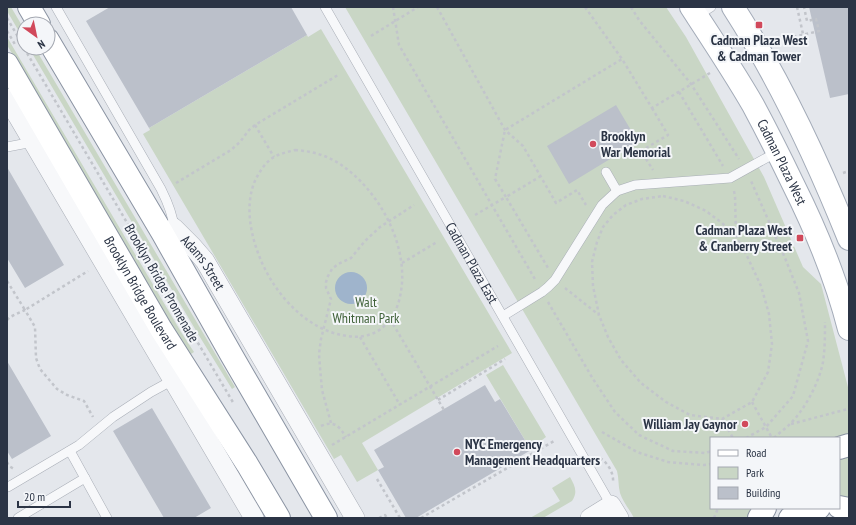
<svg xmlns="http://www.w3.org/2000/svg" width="856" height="525" font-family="'PT Sans Narrow',sans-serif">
	<rect width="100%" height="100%" fill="#e4e7ec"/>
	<path fill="#c9d6c5" d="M 7,7 L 11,7 L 24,29 L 24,40 L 7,11 Z
		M 345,7 L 666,7 L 686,37 L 764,177 L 803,267 L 821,284 L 849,391 L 849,436 L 839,438 L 711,438 L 711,508 L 753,508 L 748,518 L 634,518 C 630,510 623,502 620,493 C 618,486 619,478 617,471 Z
		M 321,29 L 512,353 L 362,443 L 378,470 L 357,482 L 341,455 L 334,459 L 143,134 L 150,130 L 149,128 L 307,35 L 308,37 Z
		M 7,37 L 181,332 L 194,352 L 191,354 L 177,335 L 7,45 Z
		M 29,48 L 35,48 L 222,365 L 235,387 L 232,389 L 198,334 Z
		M 503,365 L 546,437 L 542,440 L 544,442 L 531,450 L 486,375 Z
		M 849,456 L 849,500 L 839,498 L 839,459 Z
		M 570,477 C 575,486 578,492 572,501 L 543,518 L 530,518 L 560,501 L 552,488 Z"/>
	<path fill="#9fb4cc" d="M335 288a16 16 0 1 1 32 0a16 16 0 1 1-32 0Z"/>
	<path fill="#bbc0ca" d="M 110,7 L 291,7 L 307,35 L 149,128 L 86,21 Z
		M 809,7 L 849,7 L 849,94 L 830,98 Z
		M 616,105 L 638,142 L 569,184 L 547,146 Z
		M 7,167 L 64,265 L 25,288 L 7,258 Z
		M 7,361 L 51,436 L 12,459 L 7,451 Z
		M 485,385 L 495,402 L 500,399 L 531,450 L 416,518 L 406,518 L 378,470 L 384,467 L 374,450 Z
		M 152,408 L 211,508 L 194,518 L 164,518 L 113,431 Z"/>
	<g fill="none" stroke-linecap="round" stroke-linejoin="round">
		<g stroke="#a9aeb7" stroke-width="10">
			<g id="service">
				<path d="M 56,7 L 161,189 C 167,201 173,214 174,228"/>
				<path id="s1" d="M 325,7 L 611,505"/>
				<path d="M 697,16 L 711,7"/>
				<path d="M 7,147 L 33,142"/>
				<path d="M 606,172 L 617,191"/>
				<path d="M 503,316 L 542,292 L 548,287 L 555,280 L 602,205 L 617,191 L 635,185 L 730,178 L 777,152"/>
				<path d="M 70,451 L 107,518"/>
				<path d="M 7,486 L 8,487 L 79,445 L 113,417 L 151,392 L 173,380"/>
				<path d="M 18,518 L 85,478"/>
			</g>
		</g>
		<g stroke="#a9aeb7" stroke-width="20">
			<g id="minor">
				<path d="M 7,98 L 254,518"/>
				<path id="s2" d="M 163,234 L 174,228 L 192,246 L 205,261 L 355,518"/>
				<path d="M 590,518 L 611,505 L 619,518"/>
			</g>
		</g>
		<g stroke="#a3abb8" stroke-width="24">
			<g id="primary">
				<path id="s3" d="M 691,7 C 712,39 734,72 753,105 C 767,131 780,157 793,184 C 816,230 836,278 849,329"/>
				<path d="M 733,7 C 780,80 817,159 849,239"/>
			</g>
		</g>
		<g stroke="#8b94a3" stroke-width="24">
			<g id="trunk">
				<path d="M 29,7 L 39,24"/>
				<path d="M 48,40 L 163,234 L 232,356 L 326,518"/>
				<path id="s4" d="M 7,64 L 161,329 L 247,464 L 279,518"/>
				<path d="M 839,448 L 849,445"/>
				<path d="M 839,507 L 849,509"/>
				<path d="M 759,518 L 765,508"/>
				<path d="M 790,518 L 806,511 L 819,508"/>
			</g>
		</g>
		<path stroke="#c2c5cb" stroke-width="2.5" stroke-dasharray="3 3" stroke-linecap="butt" d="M 393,7 L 399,45 L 536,281
			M 437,7 L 505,130 L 523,146 L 556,203 L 577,190 L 586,205
			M 585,7 L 622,59
			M 631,7 L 639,20 L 691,84 L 739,159
			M 797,7 L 803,34
			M 7,18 L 24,47
			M 7,31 L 16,46
			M 371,36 L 418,7
			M 776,41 L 819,31 L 816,19 L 807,21 L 804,7
			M 24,48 L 234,404
			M 679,92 L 723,166
			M 652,108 L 668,135 L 641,151 L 653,170
			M 255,125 L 274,157
			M 295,150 C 311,151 326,155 340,164 C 377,189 405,238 402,283 C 401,294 399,305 393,315 C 383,332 367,339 347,336 C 317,332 292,311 275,286 C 255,257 239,207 258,175 C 262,168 267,161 274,157 C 281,153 288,152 295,150 Z
			M 843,173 L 849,171
			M 541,176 L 506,197 L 548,268
			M 176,183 L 231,150 L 240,142 L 249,130 L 255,125 L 338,75
			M 734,191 L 735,196 L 736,235
			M 663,196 L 684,201 L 706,211 L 722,223 L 736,236 L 747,256 L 761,286 L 769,314 L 772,344 L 768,372 L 752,402 L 722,419 L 690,415 L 666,402 L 641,383 L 621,360 L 608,337 L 599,315 L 593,286 L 592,262 L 597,242 L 603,227 L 613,215 L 626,205 L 642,199 Z
			M 475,215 L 506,197 L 495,179 L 505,130 L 622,59 L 652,108 L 710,73
			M 402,263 L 437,242
			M 7,281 L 25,310 L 88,271
			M 565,288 L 599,315
			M 548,302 L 593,379 L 615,412 L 639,435 L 673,451 L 706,453 L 711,451
			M 390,319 L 444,410
			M 7,320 L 10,317 L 25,310 L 35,327 L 36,358 L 40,369 L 57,389 L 67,395 L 84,401 L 93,417
			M 360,337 L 400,405
			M 438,400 L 505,359
			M 752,402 L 772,438
			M 722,419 L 733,438
			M 331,423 L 322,390 L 320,367 L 319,354 L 321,339 L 331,299 L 326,288 L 326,282 L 328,276 L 332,269 L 338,264 L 351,258 L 365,241 L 380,227 L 414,205
			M 791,424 L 848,409
			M 321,426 C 334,420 339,426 346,437
			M 602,432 L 637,452 L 668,462 L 704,465 L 711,464
			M 746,438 L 766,427 L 793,396 L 808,341 L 799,293 L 785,258 L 751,181
			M 774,438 C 779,433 785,429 790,424 C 805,409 819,383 823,362 C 825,349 825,335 825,322
			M 332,445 L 498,346
			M 600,458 C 608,463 614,473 613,483
			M 7,462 L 9,466 L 14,469
			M 377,479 L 400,518
			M 379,518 L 385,515 L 387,518
			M 421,518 L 554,441
			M 714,518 L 718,508"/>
		<use href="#service" stroke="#f7f8fa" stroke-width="9"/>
		<use href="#minor" stroke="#f7f8fa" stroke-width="19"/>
		<use href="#primary" stroke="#fff" stroke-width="22"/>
		<use href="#trunk" stroke="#fff" stroke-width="22"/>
	</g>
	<g fill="#d1495b" stroke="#f4f6f9" stroke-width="1.5">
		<rect x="755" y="21" width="8" height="8" rx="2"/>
		<circle cx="593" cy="144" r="4"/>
		<rect x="796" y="234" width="8" height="8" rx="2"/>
		<circle cx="745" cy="424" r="4"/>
		<circle cx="457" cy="452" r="4"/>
	</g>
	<g text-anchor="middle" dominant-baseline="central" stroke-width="4" stroke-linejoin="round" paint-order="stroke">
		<g font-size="14" font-weight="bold" fill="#2b3445" stroke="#f4f6f9" text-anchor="start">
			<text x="759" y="40" text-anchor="middle">Cadman Plaza West<tspan x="759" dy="16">&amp; Cadman Tower</tspan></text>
			<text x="601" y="136">Brooklyn<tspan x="601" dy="16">War Memorial</tspan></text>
			<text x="792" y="230" text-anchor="end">Cadman Plaza West<tspan x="792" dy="16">&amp; Cranberry Street</tspan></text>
			<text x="737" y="424" text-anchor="end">William Jay Gaynor</text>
			<text x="465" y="444">NYC Emergency<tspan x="465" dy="16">Management Headquarters</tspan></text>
		</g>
		<g font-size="14" fill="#2b3445" stroke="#f4f6f9">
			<text stroke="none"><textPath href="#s3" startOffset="180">Cadman Plaza West</textPath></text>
			<text stroke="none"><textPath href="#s1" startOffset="295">Cadman Plaza East</textPath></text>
			<text stroke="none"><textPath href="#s2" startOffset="58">Adams Street</textPath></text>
			<text transform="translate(162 283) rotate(60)">Brooklyn Bridge Promenade</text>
			<text stroke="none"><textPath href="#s4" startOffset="265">Brooklyn Bridge Boulevard</textPath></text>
		</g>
		<g font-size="14" fill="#3f6138" stroke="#f4f6f9">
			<text x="366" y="302">Walt<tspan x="366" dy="16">Whitman Park</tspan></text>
		</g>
	</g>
	<rect width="856" height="525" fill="none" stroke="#2b3445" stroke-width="16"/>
	<rect x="710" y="437" width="130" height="72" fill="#f4f6f9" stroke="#a4a8b1"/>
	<rect x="718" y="450" width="20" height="6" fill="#ffffff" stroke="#a4a8b1"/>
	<text x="746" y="457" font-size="12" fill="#2b3445">Road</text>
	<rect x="718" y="467" width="20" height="12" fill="#c9d6c5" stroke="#a4a8b1"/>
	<text x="746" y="477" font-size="12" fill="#2b3445">Park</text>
	<rect x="718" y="487" width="20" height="12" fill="#bbc0ca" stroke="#a4a8b1"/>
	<text x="746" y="497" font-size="12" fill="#2b3445">Building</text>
	<g transform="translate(36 36) rotate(147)"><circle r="19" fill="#f4f6f9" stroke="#a4a8b1"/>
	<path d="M0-3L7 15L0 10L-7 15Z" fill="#d1495b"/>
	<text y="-6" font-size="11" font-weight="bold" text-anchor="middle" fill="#2b3445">N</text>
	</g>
	<path d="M18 501v6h52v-6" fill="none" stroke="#2b3445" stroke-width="2"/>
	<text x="24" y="501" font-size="12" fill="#2b3445" stroke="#f4f6f9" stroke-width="3" paint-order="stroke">20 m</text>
</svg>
